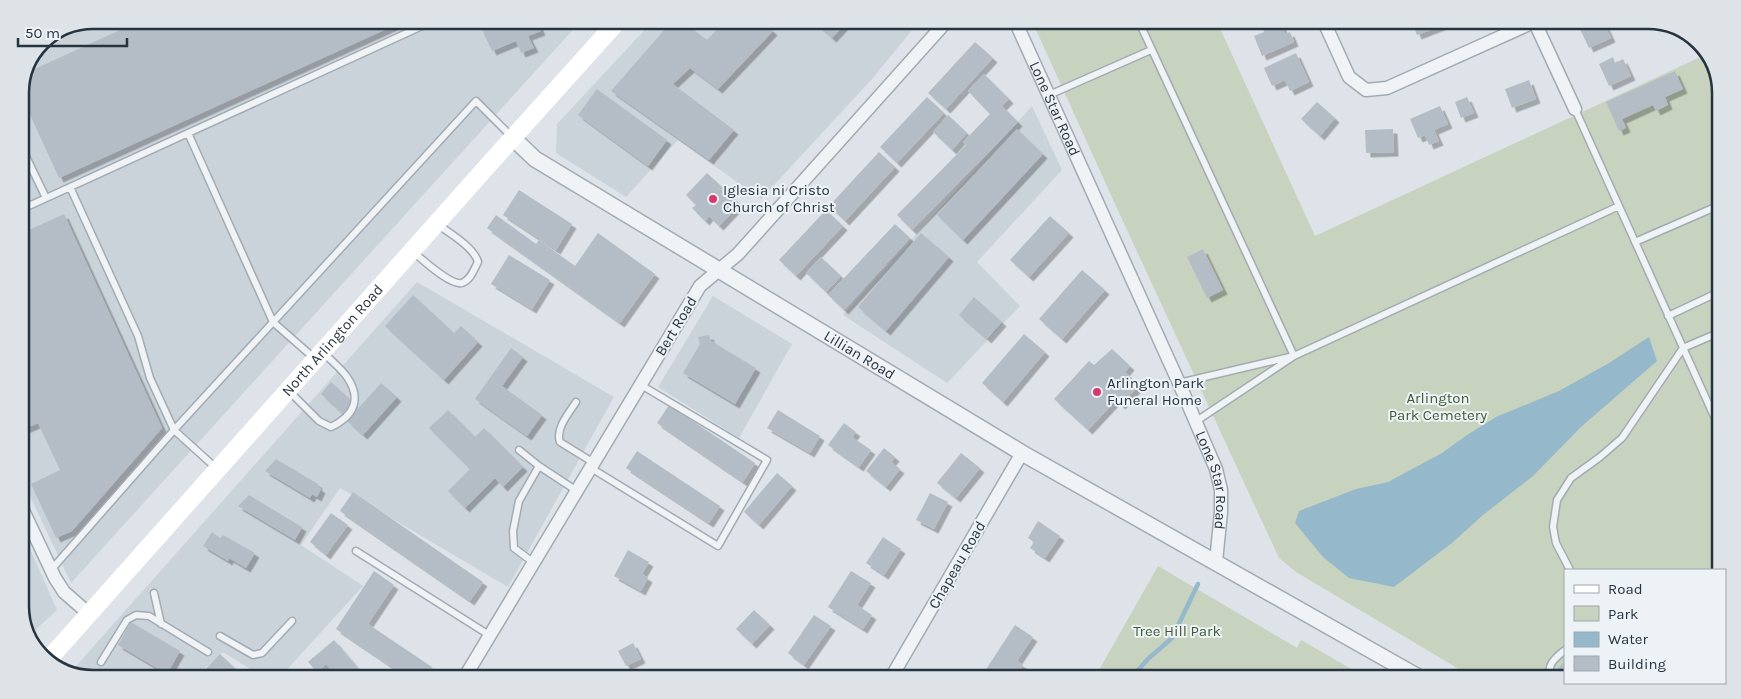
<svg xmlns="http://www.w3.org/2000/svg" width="1741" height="699" font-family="Karla,sans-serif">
	<defs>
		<filter id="shadow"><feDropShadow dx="4.5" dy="4.5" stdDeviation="0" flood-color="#0004"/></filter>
	</defs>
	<rect width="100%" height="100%" fill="#dde3e8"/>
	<path fill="#cbd3da" d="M 103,20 L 580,22 L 71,583 L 20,475 L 20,88 L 38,49 Z
		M 652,22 L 918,23 L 872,79 L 761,199 L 678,140 L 626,197 L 556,153 L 557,124 Z
		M 1032,106 L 1062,170 L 977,262 L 1020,306 L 947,383 L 843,315 Z
		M 417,282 L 614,397 L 508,587 L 340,488 L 301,545 L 363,586 L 283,674 L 258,674 L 223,652 L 199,674 L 69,674 Z
		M 713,296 L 792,344 L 739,438 L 658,387 Z
		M 20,526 L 57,610 L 29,636 L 20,611 Z"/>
	<path fill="#c7d3be" d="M 1033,23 L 1218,24 L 1315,236 L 1709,53 L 1721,88 L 1716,570 L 1565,570 L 1565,679 L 1474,678 L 1296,572 L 1279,558 L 1115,204 Z
		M 1158,566 L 1297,648 L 1301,640 L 1367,678 L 1095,677 Z"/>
	<path fill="#96b8cb" d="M 1649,337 L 1657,361 L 1581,427 L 1533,476 L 1483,515 L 1452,543 L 1394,587 L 1349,578 L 1323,557 L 1295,523 L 1299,511 L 1356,489 L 1388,482 L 1442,453 L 1467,435 L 1496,417 L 1559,391 L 1609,363 Z"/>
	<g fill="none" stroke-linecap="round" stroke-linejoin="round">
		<path stroke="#96b8cb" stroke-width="4.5" d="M 1132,677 L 1148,659 L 1172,638 L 1198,584"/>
	</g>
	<path fill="#b4bdc5" filter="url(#shadow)" d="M 142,20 L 404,21 L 59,178 L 20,93 L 20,88 L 28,72 Z
		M 478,21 L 537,22 L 541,31 L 528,36 L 534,48 L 521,53 L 516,41 L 492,51 Z
		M 671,22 L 684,22 L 707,40 L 724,22 L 763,22 L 773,31 L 718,89 L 690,68 L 673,84 L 734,130 L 709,160 L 611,91 Z
		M 814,22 L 846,23 L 832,38 Z
		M 1261,24 L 1281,24 L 1285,34 L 1290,32 L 1294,42 L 1262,56 L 1254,36 L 1264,32 Z
		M 1413,25 L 1443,25 L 1417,35 Z
		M 1583,25 L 1605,25 L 1611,38 L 1589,48 L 1579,27 Z
		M 975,42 L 993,58 L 946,109 L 928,93 Z
		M 1296,53 L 1309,82 L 1290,91 L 1285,80 L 1272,86 L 1264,68 Z
		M 1613,57 L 1615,63 L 1623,59 L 1631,76 L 1609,86 L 1599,64 Z
		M 1675,71 L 1683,89 L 1665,97 L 1668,105 L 1656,111 L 1653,105 L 1622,119 L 1626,128 L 1619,131 L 1606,102 Z
		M 984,74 L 1009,99 L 1002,106 L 1018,122 L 912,230 L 897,215 L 966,145 L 963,142 L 990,114 L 968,91 Z
		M 1529,80 L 1536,99 L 1512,108 L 1505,89 Z
		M 597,89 L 667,140 L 648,166 L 578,115 Z
		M 927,97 L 944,113 L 897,163 L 880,147 Z
		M 1467,97 L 1474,113 L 1461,118 L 1455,102 Z
		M 1317,102 L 1335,118 L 1320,136 L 1301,119 Z
		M 1440,106 L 1448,124 L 1434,130 L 1439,141 L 1429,145 L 1425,135 L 1418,138 L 1410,119 Z
		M 948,115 L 967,133 L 952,150 L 933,132 Z
		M 1017,129 L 1043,154 L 963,240 L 937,215 Z
		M 1393,129 L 1394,152 L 1366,153 L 1365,130 Z
		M 879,152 L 895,167 L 845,221 L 829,206 Z
		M 707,173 L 740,204 L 719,226 L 709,216 L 705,221 L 692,208 L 696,205 L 686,195 Z
		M 519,190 L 572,224 L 556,250 L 503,215 Z
		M 826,210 L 843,226 L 796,276 L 779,260 Z
		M 64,214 L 162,428 L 72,531 L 56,538 L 31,484 L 60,470 L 38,423 L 22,430 L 20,425 L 20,234 Z
		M 496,215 L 536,244 L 539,240 L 575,266 L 598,233 L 655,274 L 620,323 L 487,228 Z
		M 1050,216 L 1069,233 L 1029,277 L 1010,260 Z
		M 895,224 L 910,238 L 844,310 L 828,295 Z
		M 921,233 L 949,257 L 886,331 L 858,307 Z
		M 1203,249 L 1223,290 L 1207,298 L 1187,257 Z
		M 509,255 L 550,280 L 532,309 L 491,284 Z
		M 821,257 L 841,276 L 826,292 L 806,273 Z
		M 1082,270 L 1105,290 L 1062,339 L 1039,319 Z
		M 413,295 L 454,333 L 461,326 L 478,342 L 444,380 L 385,326 Z
		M 974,297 L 1002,322 L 987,339 L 959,315 Z
		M 1024,334 L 1045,352 L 1003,402 L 982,383 Z
		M 709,335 L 711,341 L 756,368 L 735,404 L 683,373 L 700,344 L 698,337 Z
		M 511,348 L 523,357 L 502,386 L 542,415 L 527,436 L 475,399 Z
		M 1112,349 L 1130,366 L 1125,372 L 1139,385 L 1121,405 L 1116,400 L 1088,430 L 1054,399 L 1089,361 L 1094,365 Z
		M 331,382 L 354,403 L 344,415 L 321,394 Z
		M 381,383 L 397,397 L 363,435 L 347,421 Z
		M 669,405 L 755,463 L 743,482 L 657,423 Z
		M 448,410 L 475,437 L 484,428 L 523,467 L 503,487 L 495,478 L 465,508 L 448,491 L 470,469 L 429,428 Z
		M 778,410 L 820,436 L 810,453 L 767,428 Z
		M 844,423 L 856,432 L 852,437 L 871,450 L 859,467 L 828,445 Z
		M 884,448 L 895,457 L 891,462 L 900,469 L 886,487 L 866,471 Z
		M 637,451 L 720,506 L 709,523 L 626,468 Z
		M 961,453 L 980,468 L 956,498 L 937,483 Z
		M 276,459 L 318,484 L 317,486 L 321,489 L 317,497 L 312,494 L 310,498 L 265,471 Z
		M 777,473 L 792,486 L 759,525 L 744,512 Z
		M 353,492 L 483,582 L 470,601 L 340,511 Z
		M 930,493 L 948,502 L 934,529 L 916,520 Z
		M 249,495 L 302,527 L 295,540 L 238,506 Z
		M 331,513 L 348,525 L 326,555 L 310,542 Z
		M 1038,521 L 1060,536 L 1045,558 L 1030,548 L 1034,542 L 1028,538 Z
		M 212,532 L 220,538 L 223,535 L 255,553 L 246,568 L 229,558 L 228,561 L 203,546 Z
		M 883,537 L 901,549 L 884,575 L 866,563 Z
		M 628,550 L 649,562 L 642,574 L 648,578 L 641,591 L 614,576 Z
		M 374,571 L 394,585 L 368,624 L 432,667 L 427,675 L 404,675 L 336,629 Z
		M 851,571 L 871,583 L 857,605 L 872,615 L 863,629 L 828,607 Z
		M 754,610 L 770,625 L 752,644 L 736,629 Z
		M 814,615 L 831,626 L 804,665 L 788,653 Z
		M 131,622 L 180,651 L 167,674 L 118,645 Z
		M 1015,625 L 1033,637 L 1017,661 L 1023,665 L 1018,674 L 1010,669 L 1005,677 L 981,677 Z
		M 334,640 L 364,675 L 335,674 L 326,664 L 317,672 L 308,662 Z
		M 633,643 L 641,659 L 626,666 L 618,651 Z
		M 220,654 L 239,672 L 237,674 L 201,674 Z
		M 1565,661 L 1565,679 L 1564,679 L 1556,670 Z"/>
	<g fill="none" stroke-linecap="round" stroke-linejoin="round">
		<g stroke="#a2abb2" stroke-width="9">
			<path id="service" d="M 1140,24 L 1294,356 L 1619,206
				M 1049,95 L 1151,50
				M 1575,109 L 1718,425
				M 188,133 L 273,322 L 314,358
				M 20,144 L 46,198
				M 70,187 L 138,336 L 150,378 L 174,430 L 216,468
				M 20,210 L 433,21
				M 1635,242 L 1720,205
				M 412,251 C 421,258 450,286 462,283 C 471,280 474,269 478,262 C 474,247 449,233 437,224
				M 1668,316 L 1719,292
				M 1179,383 L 1294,356 L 1195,422
				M 290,392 L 319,421 L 331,427 C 354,416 362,399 347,377 C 341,368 330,360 323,352
				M 576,402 C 569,413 555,429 560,442 L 594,463
				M 519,450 L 539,466
				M 591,468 L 718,546 L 767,460 L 641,385
				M 356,551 L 489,635
				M 534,563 L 514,548 L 513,531 L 519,501 L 539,466 L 577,491
				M 51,570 L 174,430 L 476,101 L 512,137
				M 1570,570 L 1556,543 L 1553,527 L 1557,500 L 1571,478 L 1600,457 L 1622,438 L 1683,348 L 1718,333
				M 154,593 L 161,624
				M 220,636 L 253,655 L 262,653 L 292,621
				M 101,662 L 127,620 L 136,615 L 149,616 L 208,652
				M 1554,679 C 1543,667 1556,657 1565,650"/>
		</g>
		<g stroke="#a2abb2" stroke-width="15">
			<g id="minor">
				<path id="s1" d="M 1016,23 L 1179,383 L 1216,469 L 1221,490 L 1221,512 L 1216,562"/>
				<path d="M 1325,24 L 1349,77 L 1366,90 L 1387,88 L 1527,25"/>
				<path d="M 1536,25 L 1575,109"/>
				<path d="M 20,504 L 55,578 L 64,592 L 88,613"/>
				<path d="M 466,675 L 700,286 L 738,254 L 945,23"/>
				<path d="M 892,676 L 1022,453"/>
			</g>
		</g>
		<g stroke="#a2abb2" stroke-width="18">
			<g id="tertiary">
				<path id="s2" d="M 512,137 L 535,159 L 1022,453 L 1420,678"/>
			</g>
		</g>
		<use href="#service" stroke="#f0f3f6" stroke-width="6"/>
		<use href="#minor" stroke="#f0f3f6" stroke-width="12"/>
		<use href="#tertiary" stroke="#f0f3f6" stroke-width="15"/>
		<path stroke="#fff" stroke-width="18" id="s3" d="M 48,660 L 491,162 L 617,22"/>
	</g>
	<g fill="#d6396b" stroke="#edf2f6" stroke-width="2">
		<circle cx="713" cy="199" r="5"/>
		<circle cx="1097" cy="392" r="5"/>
	</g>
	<g text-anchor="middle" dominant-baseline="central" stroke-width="4" stroke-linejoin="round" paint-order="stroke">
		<g font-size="15" fill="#263440" stroke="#edf2f6">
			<text stroke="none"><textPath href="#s1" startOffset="94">Lone Star Road</textPath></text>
			<text transform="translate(676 326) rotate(-59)">Bert Road</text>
			<text stroke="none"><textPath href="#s3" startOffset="428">North Arlington Road</textPath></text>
			<text stroke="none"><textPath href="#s2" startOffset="411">Lillian Road</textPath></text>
			<text stroke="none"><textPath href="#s1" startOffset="499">Lone Star Road</textPath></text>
			<text transform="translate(957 565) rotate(-60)">Chapeau Road</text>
		</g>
		<g font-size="15" fill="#263440" stroke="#edf2f6" text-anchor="start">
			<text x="723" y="190">Iglesia ni Cristo<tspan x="723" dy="17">Church of Christ</tspan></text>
			<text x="1107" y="383">Arlington Park<tspan x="1107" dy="17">Funeral Home</tspan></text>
		</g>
		<g font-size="15" fill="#415c32" stroke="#edf2f6">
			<text x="1438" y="398">Arlington<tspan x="1438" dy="17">Park Cemetery</tspan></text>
			<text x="1177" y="631">Tree Hill Park</text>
		</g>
	</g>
	<path d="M0 0H1741V699H0ZM93 29H1648A64 64 0 0 1 1712 93V606A64 64 0 0 1 1648 670H93A64 64 0 0 1 29 606V93A64 64 0 0 1 93 29Z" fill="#dde3e7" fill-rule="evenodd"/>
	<path fill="none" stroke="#263440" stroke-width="2.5" d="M93 29H1648A64 64 0 0 1 1712 93V606A64 64 0 0 1 1648 670H93A64 64 0 0 1 29 606V93A64 64 0 0 1 93 29Z"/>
	<rect x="1564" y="569" width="162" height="115" fill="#edf2f6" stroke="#9da6ad"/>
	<rect x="1574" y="585" width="25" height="8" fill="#ffffff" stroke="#9da6ad"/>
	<text x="1608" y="594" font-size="15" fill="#263440">Road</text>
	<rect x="1574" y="606" width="25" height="15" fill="#c7d3be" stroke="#9da6ad"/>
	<text x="1608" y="619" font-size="15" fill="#263440">Park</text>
	<rect x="1574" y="632" width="25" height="15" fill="#96b8cb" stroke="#9da6ad"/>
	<text x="1608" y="644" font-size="15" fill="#263440">Water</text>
	<rect x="1574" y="656" width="25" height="15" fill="#b4bdc5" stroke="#9da6ad"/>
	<text x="1608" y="669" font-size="15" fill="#263440">Building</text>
	<path d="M18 38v8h109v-8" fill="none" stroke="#263440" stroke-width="2.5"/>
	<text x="25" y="38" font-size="15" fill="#263440" stroke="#edf2f6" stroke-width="4" paint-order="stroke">50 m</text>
</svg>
